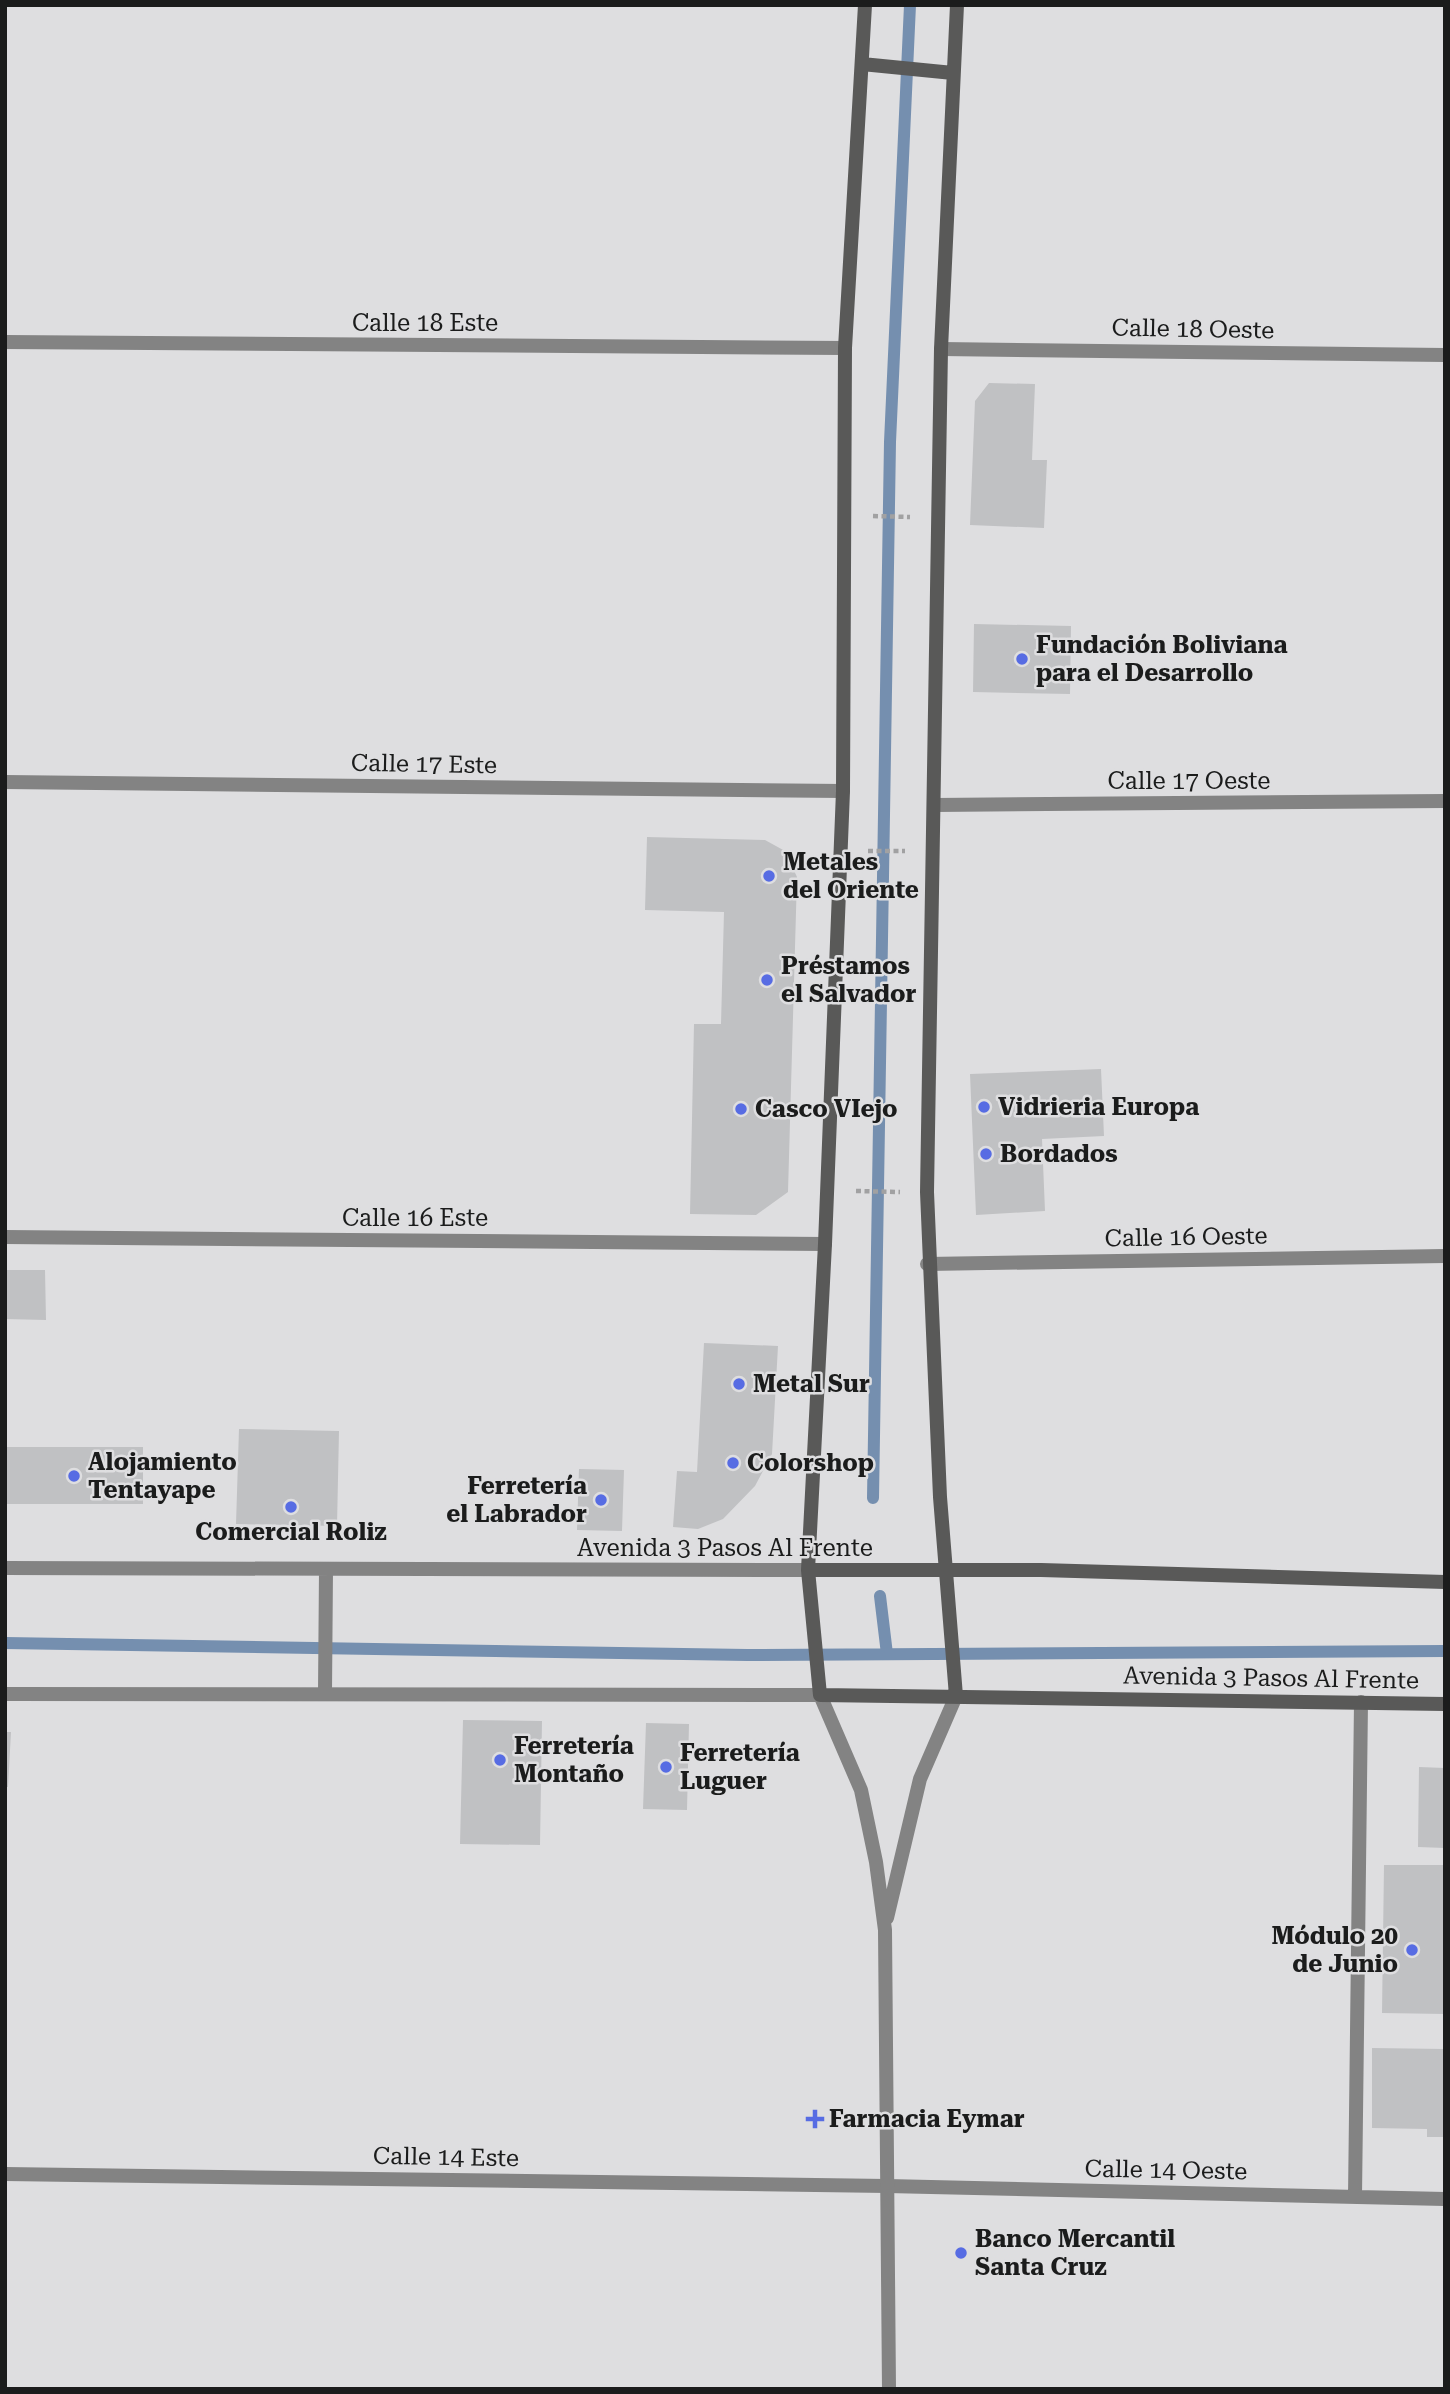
<svg xmlns="http://www.w3.org/2000/svg" width="1450" height="2394" font-family="'Roboto Serif',serif">
	<rect width="100%" height="100%" fill="#dedee0"/>
	<g fill="none" stroke-linecap="round" stroke-linejoin="round">
		<path stroke="#758faf" stroke-width="12" d="M 873,1498 L 890,442 L 910,5
			M 880,1596 L 887,1654
			M 5,1643 L 747,1655 L 1445,1651"/>
	</g>
	<path fill="#c0c1c3" d="M 989,383 L 1035,384 L 1032,460 L 1047,460 L 1044,528 L 970,525 L 975,401 Z
		M 974,624 L 1071,626 L 1070,694 L 973,692 Z
		M 647,837 L 765,840 L 785,851 L 797,877 L 788,1192 L 756,1215 L 690,1214 L 694,1024 L 721,1024 L 724,912 L 645,910 Z
		M 1101,1069 L 1104,1136 L 1042,1139 L 1045,1211 L 976,1215 L 970,1074 Z
		M 5,1270 L 45,1270 L 46,1320 L 5,1319 Z
		M 704,1343 L 778,1346 L 772,1454 L 755,1486 L 723,1519 L 698,1529 L 673,1527 L 677,1471 L 697,1472 Z
		M 239,1429 L 339,1431 L 337,1526 L 236,1524 Z
		M 5,1447 L 143,1447 L 143,1504 L 5,1504 Z
		M 579,1469 L 624,1470 L 622,1531 L 577,1530 Z
		M 463,1720 L 542,1721 L 540,1845 L 460,1844 Z
		M 646,1723 L 689,1724 L 687,1810 L 643,1809 Z
		M 5,1732 L 11,1732 L 8,1787 L 5,1787 Z
		M 1419,1767 L 1445,1768 L 1445,1848 L 1418,1847 Z
		M 1384,1865 L 1445,1865 L 1445,2014 L 1382,2013 Z
		M 1372,2048 L 1445,2049 L 1445,2137 L 1427,2137 L 1427,2129 L 1372,2128 Z"/>
	<g fill="none" stroke-linecap="round" stroke-linejoin="round">
		<path stroke="#a1a1a2" stroke-width="4.5" stroke-dasharray="5 3.5" stroke-linecap="butt" d="M 873,516 L 910,517
			M 868,851 L 905,851
			M 856,1191 L 900,1192"/>
		<path stroke="#838383" stroke-width="14" d="M 5,342 L 845,348
			M 941,349 L 1445,355
			M 5,782 L 843,791
			M 935,805 L 1445,801
			M 5,1237 L 825,1244
			M 927,1264 L 1445,1256
			M 5,2174 L 887,2186 L 1445,2199
			M 1355,2197 L 1361,1702"/>
		<path stroke="#838383" stroke-width="14" d="M 5,1568 L 808,1570
			M 325,1692 L 326,1570
			M 5,1694 L 820,1695 L 861,1790 L 876,1862 L 885,1930 L 889,2389
			M 887,1918 L 920,1779 L 956,1696"/>
		<path stroke="#595958" stroke-width="14" d="M 865,5 L 845,348 L 843,791 L 825,1244 L 808,1570 L 820,1695 L 1445,1704
			M 862,64 L 953,73
			M 808,1570 L 1041,1570 L 1445,1582
			M 956,1696 L 940,1497 L 927,1192 L 941,349 L 957,5"/>
	</g>
	<g fill="#576ce3" stroke="#dedee0" stroke-width="2.5">
		<circle cx="1022" cy="659" r="7"/>
		<circle cx="769" cy="876" r="7"/>
		<circle cx="767" cy="980" r="7"/>
		<circle cx="984" cy="1107" r="7"/>
		<circle cx="741" cy="1109" r="7"/>
		<circle cx="986" cy="1154" r="7"/>
		<circle cx="739" cy="1384" r="7"/>
		<circle cx="733" cy="1463" r="7"/>
		<circle cx="74" cy="1476" r="7"/>
		<circle cx="601" cy="1500" r="7"/>
		<circle cx="291" cy="1507" r="7"/>
		<circle cx="500" cy="1760" r="7"/>
		<circle cx="666" cy="1767" r="7"/>
		<circle cx="1412" cy="1950" r="7"/>
		<path d="M811.5 2108.5h7v7h7v7h-7v7h-7v-7h-7v-7h7z"/>
		<circle cx="961" cy="2253" r="7"/>
	</g>
	<g text-anchor="middle" dominant-baseline="central" stroke-width="5" stroke-linejoin="round" paint-order="stroke">
		<g font-size="24" fill="#1b1c1c" stroke="#dedee0">
			<text x="425" y="323">Calle 18 Este</text>
			<text transform="translate(1193 329) rotate(1)">Calle 18 Oeste</text>
			<text transform="translate(424 764) rotate(1)">Calle 17 Este</text>
			<text x="1189" y="781">Calle 17 Oeste</text>
			<text x="415" y="1218">Calle 16 Este</text>
			<text transform="translate(1186 1237) rotate(-1)">Calle 16 Oeste</text>
			<text x="725" y="1548">Avenida 3 Pasos Al Frente</text>
			<text transform="translate(1271 1678) rotate(1)">Avenida 3 Pasos Al Frente</text>
			<text transform="translate(446 2157) rotate(1)">Calle 14 Este</text>
			<text transform="translate(1166 2170) rotate(1)">Calle 14 Oeste</text>
		</g>
		<g font-size="24" font-weight="bold" fill="#1b1c1c" stroke="#dedee0" text-anchor="start">
			<text x="1036" y="645">Fundación Boliviana<tspan x="1036" dy="28">para el Desarrollo</tspan></text>
			<text x="783" y="862">Metales<tspan x="783" dy="28">del Oriente</tspan></text>
			<text x="781" y="966">Préstamos<tspan x="781" dy="28">el Salvador</tspan></text>
			<text x="998" y="1107">Vidrieria Europa</text>
			<text x="755" y="1109">Casco VIejo</text>
			<text x="1000" y="1154">Bordados</text>
			<text x="753" y="1384">Metal Sur</text>
			<text x="88" y="1462">Alojamiento<tspan x="88" dy="28">Tentayape</tspan></text>
			<text x="747" y="1463">Colorshop</text>
			<text x="587" y="1486" text-anchor="end">Ferretería<tspan x="587" dy="28">el Labrador</tspan></text>
			<text x="291" y="1532" text-anchor="middle">Comercial Roliz</text>
			<text x="514" y="1746">Ferretería<tspan x="514" dy="28">Montaño</tspan></text>
			<text x="680" y="1753">Ferretería<tspan x="680" dy="28">Luguer</tspan></text>
			<text x="1398" y="1936" text-anchor="end">Módulo 20<tspan x="1398" dy="28">de Junio</tspan></text>
			<text x="829" y="2119">Farmacia Eymar</text>
			<text x="975" y="2239">Banco Mercantil<tspan x="975" dy="28">Santa Cruz</tspan></text>
		</g>
	</g>
	<rect width="1450" height="2394" fill="none" stroke="#1b1c1c" stroke-width="14"/>
</svg>
